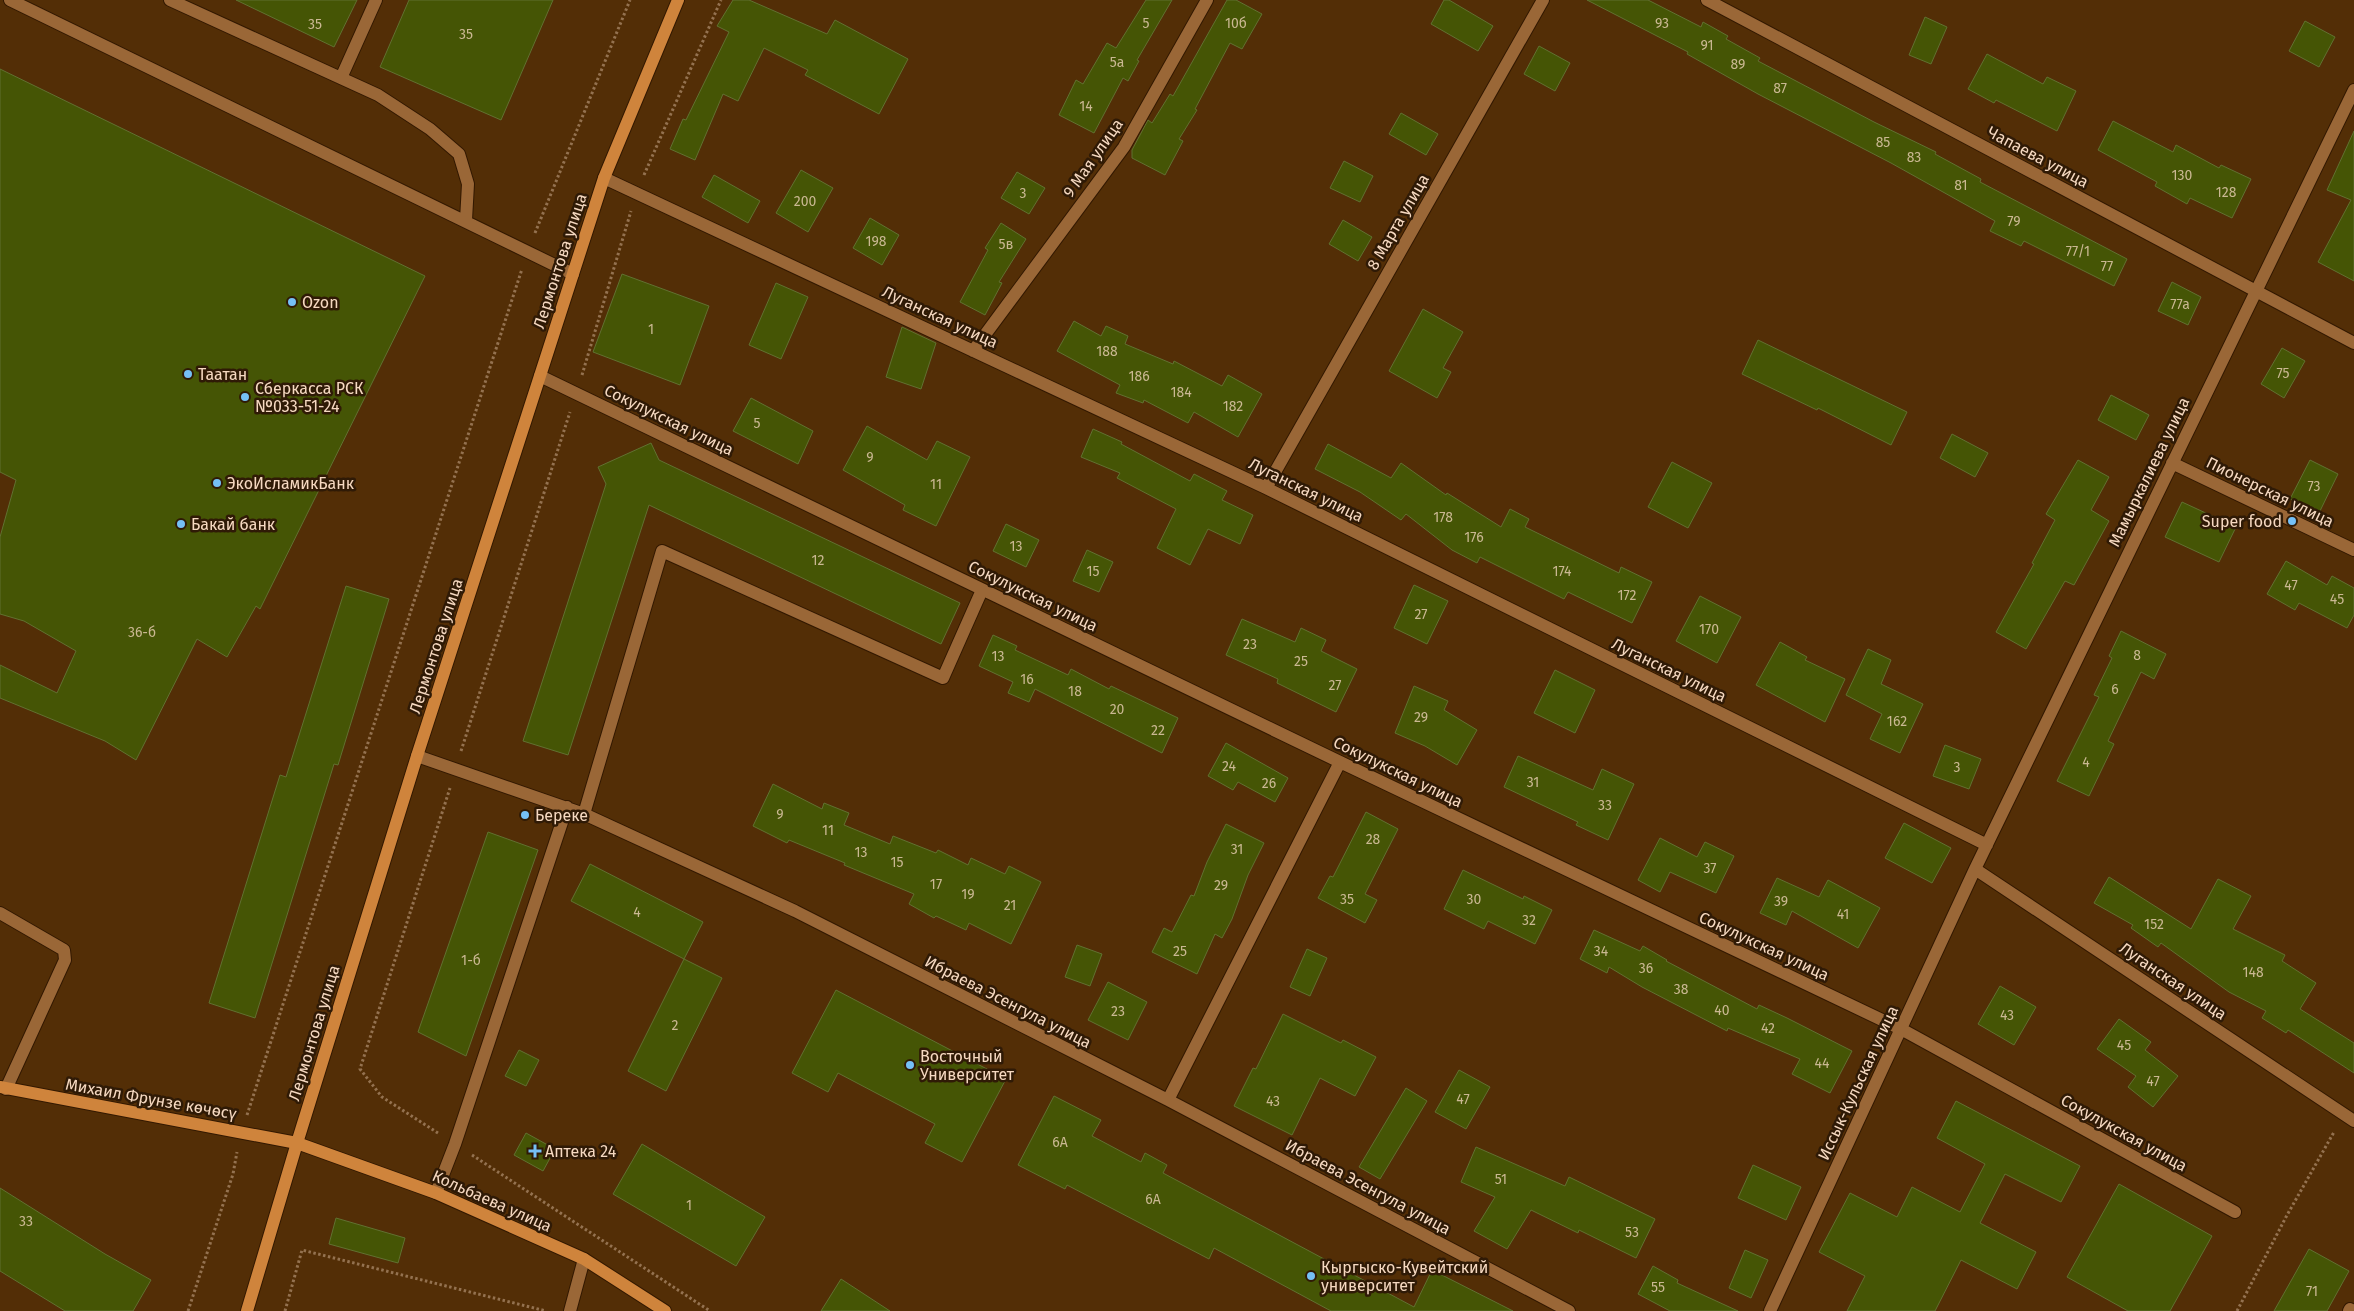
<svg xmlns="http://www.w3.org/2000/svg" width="2354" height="1311" font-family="'Fira Sans',sans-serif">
	<rect width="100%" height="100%" fill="#532e06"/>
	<path fill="#455505" stroke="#617131" d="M 236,0 L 357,0 L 334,47 Z
		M 409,0 L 553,0 L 501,120 L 380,67 Z
		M 733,0 L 749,0 L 827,34 L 835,20 L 908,59 L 879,114 L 805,75 L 808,70 L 764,48 L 738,101 L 723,94 L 695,160 L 670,149 L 683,119 L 686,120 L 729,32 L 717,26 Z
		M 1146,0 L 1172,0 L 1137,60 L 1139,61 L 1128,81 L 1123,78 L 1094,133 L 1059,115 L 1076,80 L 1083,84 L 1107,43 L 1116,48 Z
		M 1227,0 L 1236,0 L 1262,14 L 1242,49 L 1230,43 L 1195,109 L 1197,110 L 1179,139 L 1183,141 L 1165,175 L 1132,158 L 1132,150 L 1148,120 L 1152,123 L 1170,94 L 1173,96 Z
		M 1444,0 L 1449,0 L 1493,26 L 1478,51 L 1431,24 Z
		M 1587,0 L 1648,0 L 1701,27 L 1703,22 L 1728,36 L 1726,39 L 1760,58 L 1758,61 L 1874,122 L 1936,152 L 1935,154 L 1981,179 L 1980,182 L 2127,259 L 2114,286 L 2024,241 L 2021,246 L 1990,231 L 1995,221 L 1891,163 L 1758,94 L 1687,54 L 1688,52 Z
		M 1925,17 L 1947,27 L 1931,64 L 1909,55 Z
		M 2305,21 L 2335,37 L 2319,67 L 2289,51 Z
		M 1539,46 L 1570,63 L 1555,91 L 1524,74 Z
		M 1987,54 L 2043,84 L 2047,77 L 2076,91 L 2057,131 L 1996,100 L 1994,103 L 1968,89 Z
		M 0,69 L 425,276 L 260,609 L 256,606 L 227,657 L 197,639 L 136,760 L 105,741 L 0,698 L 0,665 L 57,693 L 76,651 L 24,621 L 0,614 L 0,537 L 16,480 L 0,472 Z
		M 1401,113 L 1438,134 L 1426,155 L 1389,134 Z
		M 2113,121 L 2173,152 L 2176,145 L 2219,168 L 2221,165 L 2251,179 L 2232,218 L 2190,198 L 2187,204 L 2155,186 L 2157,182 L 2098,150 Z
		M 2354,131 L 2354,281 L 2318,262 L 2351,200 L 2327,190 Z
		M 1344,161 L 1373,176 L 1360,202 L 1330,188 Z
		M 801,170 L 833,188 L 808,232 L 776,213 Z
		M 1017,172 L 1045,188 L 1029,214 L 1001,198 Z
		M 714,175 L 760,201 L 748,223 L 702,197 Z
		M 870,218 L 899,235 L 882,265 L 853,248 Z
		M 1343,220 L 1372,237 L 1358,261 L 1329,244 Z
		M 1001,223 L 1026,239 L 999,282 L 1002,283 L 985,315 L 960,302 L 988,250 L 985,248 Z
		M 622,274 L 709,306 L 680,385 L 593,352 Z
		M 2172,282 L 2201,297 L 2188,325 L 2158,311 Z
		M 776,283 L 808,297 L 781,359 L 749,345 Z
		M 1423,309 L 1463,332 L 1443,368 L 1451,372 L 1437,398 L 1389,371 Z
		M 1074,321 L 1101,336 L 1106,326 L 1128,336 L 1125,344 L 1173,364 L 1174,361 L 1222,386 L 1228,375 L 1262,394 L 1238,437 L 1194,412 L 1188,423 L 1144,400 L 1143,403 L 1116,393 L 1120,385 L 1057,351 Z
		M 902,327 L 936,343 L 921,389 L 886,377 Z
		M 1758,340 L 1907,412 L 1891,445 L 1818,408 L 1817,410 L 1742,374 Z
		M 2282,348 L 2305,361 L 2284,398 L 2261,384 Z
		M 2111,395 L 2149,415 L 2136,440 L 2098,420 Z
		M 751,398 L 813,431 L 798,464 L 733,431 Z
		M 867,426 L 927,460 L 937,441 L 970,457 L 936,526 L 903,510 L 905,505 L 843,470 Z
		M 1093,429 L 1122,442 L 1121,444 L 1190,481 L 1194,474 L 1227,491 L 1222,500 L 1253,515 L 1240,544 L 1208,529 L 1190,565 L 1157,548 L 1176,509 L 1117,478 L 1120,473 L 1081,457 Z
		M 1952,434 L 1988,453 L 1975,477 L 1940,458 Z
		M 651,443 L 659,460 L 960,603 L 941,644 L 649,505 L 568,755 L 523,741 L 606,484 L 598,467 Z
		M 1328,444 L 1391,478 L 1401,463 L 1446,495 L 1447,493 L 1501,527 L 1510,509 L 1529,519 L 1525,527 L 1619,573 L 1621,567 L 1652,582 L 1632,623 L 1568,592 L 1564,599 L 1480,557 L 1477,563 L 1452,550 L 1406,514 L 1401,520 L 1360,492 L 1315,469 Z
		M 2078,460 L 2109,477 L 2091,510 L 2109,521 L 2074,585 L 2065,581 L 2026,649 L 1996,632 L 2034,564 L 2032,563 L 2055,520 L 2046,514 Z
		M 2310,460 L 2338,474 L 2319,513 L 2290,499 Z
		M 1672,462 L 1712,483 L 1688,528 L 1648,507 Z
		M 2182,502 L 2236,527 L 2219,562 L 2165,537 Z
		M 1006,524 L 1039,540 L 1026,567 L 993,551 Z
		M 1087,550 L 1113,562 L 1099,592 L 1073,581 Z
		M 2286,561 L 2327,585 L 2332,576 L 2354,588 L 2354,615 L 2347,628 L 2299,603 L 2295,610 L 2267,594 Z
		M 1414,585 L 1448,601 L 1427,644 L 1394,628 Z
		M 346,586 L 389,599 L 338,765 L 334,764 L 255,1018 L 209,1003 L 280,775 L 286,777 Z
		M 1700,596 L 1741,617 L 1717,663 L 1676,641 Z
		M 1242,619 L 1295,642 L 1301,628 L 1326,640 L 1321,651 L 1357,669 L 1336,712 L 1277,683 L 1278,679 L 1226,655 Z
		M 2121,631 L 2166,654 L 2154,679 L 2141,672 L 2108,741 L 2114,744 L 2089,796 L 2057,781 L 2099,697 L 2094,695 L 2112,658 L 2109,656 Z
		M 993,635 L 1017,646 L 1015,650 L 1068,675 L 1071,669 L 1109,689 L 1111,686 L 1178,718 L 1162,753 L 1035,689 L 1029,702 L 1008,693 L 1013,682 L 979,666 Z
		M 1780,642 L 1807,657 L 1805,660 L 1845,679 L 1825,722 L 1756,685 Z
		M 1868,649 L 1891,660 L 1881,684 L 1923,704 L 1900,753 L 1870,739 L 1882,714 L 1846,695 Z
		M 1555,670 L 1595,690 L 1575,733 L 1534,713 Z
		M 1414,686 L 1448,701 L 1444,710 L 1477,730 L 1457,765 L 1425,746 L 1395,733 Z
		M 1226,743 L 1288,778 L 1275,802 L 1238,782 L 1233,790 L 1208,776 Z
		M 1945,745 L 1981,759 L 1969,789 L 1933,776 Z
		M 1518,756 L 1593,790 L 1602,769 L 1634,784 L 1608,840 L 1576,825 L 1578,822 L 1504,787 Z
		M 773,784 L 822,809 L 824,803 L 849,813 L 844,825 L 890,844 L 893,836 L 936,853 L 938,850 L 968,865 L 971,858 L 1005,874 L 1009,866 L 1041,882 L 1011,944 L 969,923 L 966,930 L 936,916 L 934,918 L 909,904 L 914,894 L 844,865 L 845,863 L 789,840 L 787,843 L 753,826 Z
		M 1366,812 L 1398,829 L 1365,894 L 1377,900 L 1365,923 L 1318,898 L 1330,876 L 1333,877 Z
		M 1904,823 L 1951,848 L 1932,883 L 1885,858 Z
		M 1226,824 L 1264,843 L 1248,875 L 1232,919 L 1222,938 L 1215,934 L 1197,974 L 1152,952 L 1164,928 L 1172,932 L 1191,895 L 1194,896 L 1207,862 Z
		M 488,832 L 538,850 L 466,1056 L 418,1032 Z
		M 1660,838 L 1697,857 L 1705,842 L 1734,856 L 1716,893 L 1670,872 L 1660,892 L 1638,880 Z
		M 590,864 L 703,922 L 684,959 L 571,901 Z
		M 1463,870 L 1523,899 L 1524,896 L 1552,910 L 1535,944 L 1488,921 L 1484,929 L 1444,909 Z
		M 2109,877 L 2191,929 L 2218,879 L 2251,896 L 2233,929 L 2285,955 L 2282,961 L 2316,983 L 2300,1009 L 2354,1043 L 2354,1073 L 2288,1030 L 2286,1033 L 2262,1018 L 2266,1011 L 2229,992 L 2161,943 L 2158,947 L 2131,928 L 2133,925 L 2094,903 Z
		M 1777,878 L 1819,897 L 1828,880 L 1880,908 L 1858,948 L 1792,911 L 1786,925 L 1760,913 Z
		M 1594,930 L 1640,951 L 1643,946 L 1667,960 L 1666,961 L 1757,1009 L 1759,1005 L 1787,1018 L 1852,1051 L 1830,1093 L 1792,1074 L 1800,1059 L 1728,1028 L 1727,1031 L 1642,987 L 1609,967 L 1607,973 L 1580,959 Z
		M 1077,945 L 1102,954 L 1090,986 L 1065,977 Z
		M 1307,949 L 1327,958 L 1310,996 L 1290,987 Z
		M 684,959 L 722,978 L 666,1091 L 628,1071 Z
		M 1108,982 L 1147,1002 L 1128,1040 L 1088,1020 Z
		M 2000,986 L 2036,1007 L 2014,1045 L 1978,1024 Z
		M 836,990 L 1006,1079 L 962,1162 L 925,1143 L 935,1124 L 838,1073 L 828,1092 L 792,1073 Z
		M 1283,1014 L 1341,1043 L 1343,1040 L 1376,1057 L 1355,1096 L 1320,1078 L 1292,1135 L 1234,1106 L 1253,1068 L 1256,1069 Z
		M 2119,1019 L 2151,1042 L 2145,1050 L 2178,1076 L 2153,1107 L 2128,1087 L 2136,1076 L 2097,1049 Z
		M 519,1050 L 539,1060 L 526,1086 L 505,1076 Z
		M 1459,1070 L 1490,1087 L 1466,1129 L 1435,1112 Z
		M 1406,1088 L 1427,1101 L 1380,1179 L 1359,1167 Z
		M 1054,1096 L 1101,1120 L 1092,1136 L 1141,1162 L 1145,1153 L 1167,1165 L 1163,1173 L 1414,1307 L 1432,1270 L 1513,1311 L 1331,1311 L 1214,1248 L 1209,1259 L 1067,1185 L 1065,1189 L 1018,1165 Z
		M 1956,1101 L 2080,1166 L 2061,1202 L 2005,1174 L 1980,1223 L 2036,1252 L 2017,1289 L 1961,1260 L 1935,1311 L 1847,1311 L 1865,1276 L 1819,1252 L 1850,1193 L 1897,1217 L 1912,1187 L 1960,1212 L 1985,1164 L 1937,1138 Z
		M 526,1133 L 555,1149 L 543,1171 L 514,1155 Z
		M 642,1144 L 765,1217 L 736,1266 L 613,1194 Z
		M 1476,1147 L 1565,1186 L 1569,1177 L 1655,1219 L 1636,1258 L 1579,1230 L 1578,1233 L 1531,1210 L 1507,1249 L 1474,1231 L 1495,1197 L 1461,1182 Z
		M 1753,1165 L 1801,1187 L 1786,1220 L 1738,1198 Z
		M 2119,1184 L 2212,1236 L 2170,1311 L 2128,1311 L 2067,1277 Z
		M 0,1188 L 105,1254 L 151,1280 L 133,1311 L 65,1311 L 0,1271 Z
		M 336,1218 L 405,1238 L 398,1263 L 329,1244 Z
		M 2309,1249 L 2349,1271 L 2327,1311 L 2274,1311 Z
		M 1745,1250 L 1768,1260 L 1751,1298 L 1729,1288 Z
		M 1653,1266 L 1678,1280 L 1677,1283 L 1738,1311 L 1670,1311 L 1638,1294 Z
		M 841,1279 L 890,1311 L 821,1311 Z"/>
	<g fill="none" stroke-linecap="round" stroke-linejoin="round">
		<g stroke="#321800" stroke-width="14">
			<path id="minor" d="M 10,0 L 573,274
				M 170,0 L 378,95 L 430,129 L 459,154 L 468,184 L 466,220
				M 1707,0 L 2354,343
				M 341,78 L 376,0
				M 604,178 L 1266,488 L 1987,845
				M 973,351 L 1124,147 L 1207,0
				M 540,376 L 1340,762 L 1901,1029 L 2235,1212
				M 2172,463 L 2354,550
				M 1266,488 L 1543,0
				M 417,756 L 584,814 L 795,911 L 1168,1100 L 1569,1311
				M 584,814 L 662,551 L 943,678 L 982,590
				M 1975,869 L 2354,1121
				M 0,913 L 64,950 L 65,960 L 6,1089
				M 1168,1100 L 1340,762
				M 436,1193 L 455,1144 L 567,807
				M 570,1311 L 584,1259
				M 1770,1311 L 1975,869 L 2354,90
				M 2349,1311 L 2350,1309 L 2353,1311"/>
		</g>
		<g stroke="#321800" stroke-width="14">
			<path id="major" d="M 0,1087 L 297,1143 L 436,1193 L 584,1259 L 665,1311
				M 247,1311 L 297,1143 L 417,756 L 604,178 L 678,0"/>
		</g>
		<path stroke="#947250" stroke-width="3" stroke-dasharray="2.5 2.5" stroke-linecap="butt" d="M 644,175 L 721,0
			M 535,233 L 630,0
			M 582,375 L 631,211
			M 461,751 L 570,412
			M 247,1115 L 522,269
			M 438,1133 L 382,1097 L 360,1069 L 450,788
			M 472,1155 L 710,1311
			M 188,1311 L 233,1174 L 237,1152
			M 285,1311 L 302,1250 L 546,1311
			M 2237,1311 L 2286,1217 L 2334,1132"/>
		<use href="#minor" stroke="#9a6737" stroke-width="12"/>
		<use href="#major" stroke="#cf843c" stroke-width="12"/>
	</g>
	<g fill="#75c0f6" stroke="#2f1a06" stroke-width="2">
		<circle cx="292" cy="302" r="5"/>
		<circle cx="188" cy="374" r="5"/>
		<circle cx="245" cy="397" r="5"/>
		<circle cx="217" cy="483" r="5"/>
		<circle cx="2292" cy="521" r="5"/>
		<circle cx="181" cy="524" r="5"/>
		<circle cx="525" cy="815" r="5"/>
		<circle cx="910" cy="1065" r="5"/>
		<path d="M532.5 1143.5h5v5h5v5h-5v5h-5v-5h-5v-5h5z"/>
		<circle cx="1311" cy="1276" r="5"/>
	</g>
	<g text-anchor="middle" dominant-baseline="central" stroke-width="5" stroke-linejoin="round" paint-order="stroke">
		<g font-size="14" fill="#cab892">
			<text x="1146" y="23">5</text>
			<text x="1236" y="23">10б</text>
			<text x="1662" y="23">93</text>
			<text x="315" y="24">35</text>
			<text x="466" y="34">35</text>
			<text x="1707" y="45">91</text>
			<text x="1117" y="62">5а</text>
			<text x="1738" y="64">89</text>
			<text x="1780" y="88">87</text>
			<text x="1086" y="106">14</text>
			<text x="1883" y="142">85</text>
			<text x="1914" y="157">83</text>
			<text x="2182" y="175">130</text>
			<text x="1961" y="185">81</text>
			<text x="2226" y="192">128</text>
			<text x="1023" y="193">3</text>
			<text x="805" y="201">200</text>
			<text x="2014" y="221">79</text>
			<text x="876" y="241">198</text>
			<text x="1006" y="244">5в</text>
			<text x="2078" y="251">77/1</text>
			<text x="2107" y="266">77</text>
			<text x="2180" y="304">77а</text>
			<text x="651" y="329">1</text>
			<text x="1107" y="351">188</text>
			<text x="2283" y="373">75</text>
			<text x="1139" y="376">186</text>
			<text x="1181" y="392">184</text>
			<text x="1233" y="406">182</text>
			<text x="757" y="423">5</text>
			<text x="870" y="457">9</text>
			<text x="936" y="484">11</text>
			<text x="2314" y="486">73</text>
			<text x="1443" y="517">178</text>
			<text x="1474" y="537">176</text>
			<text x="1016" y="546">13</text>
			<text x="818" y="560">12</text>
			<text x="1093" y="571">15</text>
			<text x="1562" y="571">174</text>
			<text x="2291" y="585">47</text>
			<text x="1627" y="595">172</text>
			<text x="2337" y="599">45</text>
			<text x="1421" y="614">27</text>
			<text x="1709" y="629">170</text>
			<text x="142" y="632">36-б</text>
			<text x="1250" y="644">23</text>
			<text x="2137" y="655">8</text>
			<text x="998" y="656">13</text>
			<text x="1301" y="661">25</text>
			<text x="1027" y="679">16</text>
			<text x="1335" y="685">27</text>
			<text x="2115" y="689">6</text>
			<text x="1075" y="691">18</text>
			<text x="1117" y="709">20</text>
			<text x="1421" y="717">29</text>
			<text x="1897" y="721">162</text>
			<text x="1158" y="730">22</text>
			<text x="2086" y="762">4</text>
			<text x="1229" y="766">24</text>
			<text x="1957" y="767">3</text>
			<text x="1533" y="782">31</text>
			<text x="1269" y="783">26</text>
			<text x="1605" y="805">33</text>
			<text x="780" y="814">9</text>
			<text x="828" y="830">11</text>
			<text x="1373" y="839">28</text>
			<text x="1237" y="849">31</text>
			<text x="861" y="852">13</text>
			<text x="897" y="862">15</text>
			<text x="1710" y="868">37</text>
			<text x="936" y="884">17</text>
			<text x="1221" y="885">29</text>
			<text x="968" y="894">19</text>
			<text x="1347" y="899">35</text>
			<text x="1474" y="899">30</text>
			<text x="1781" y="901">39</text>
			<text x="1010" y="905">21</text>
			<text x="637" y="912">4</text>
			<text x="1843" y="914">41</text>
			<text x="1529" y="920">32</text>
			<text x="2154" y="924">152</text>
			<text x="1180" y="951">25</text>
			<text x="1601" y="951">34</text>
			<text x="471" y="960">1-б</text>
			<text x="1646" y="968">36</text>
			<text x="2253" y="972">148</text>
			<text x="1681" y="989">38</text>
			<text x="1722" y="1010">40</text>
			<text x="1118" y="1011">23</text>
			<text x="2007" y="1015">43</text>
			<text x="675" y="1025">2</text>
			<text x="1768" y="1028">42</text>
			<text x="2124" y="1045">45</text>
			<text x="1822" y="1063">44</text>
			<text x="2153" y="1081">47</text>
			<text x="1463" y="1099">47</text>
			<text x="1273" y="1101">43</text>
			<text x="1060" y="1142">6А</text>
			<text x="1501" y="1179">51</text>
			<text x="1153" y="1199">6А</text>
			<text x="689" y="1205">1</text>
			<text x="26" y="1221">33</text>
			<text x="1632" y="1232">53</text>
			<text x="1658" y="1287">55</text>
			<text x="2312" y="1291">71</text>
		</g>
		<g font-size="16" fill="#f6d9c1" stroke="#2f1a06">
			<text transform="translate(2038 157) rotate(28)">Чапаева улица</text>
			<text transform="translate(1093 158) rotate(-55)">9 Мая улица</text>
			<text transform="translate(1398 222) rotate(-60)">8 Марта улица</text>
			<text transform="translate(560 261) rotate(-72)">Лермонтова улица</text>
			<text transform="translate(940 317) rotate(25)">Луганская улица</text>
			<text transform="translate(669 420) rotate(26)">Сокулукская улица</text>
			<text transform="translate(2149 472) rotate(-64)">Мамыркалиева улица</text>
			<text transform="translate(1306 490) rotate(26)">Луганская улица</text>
			<text transform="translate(2270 492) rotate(26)">Пионерская улица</text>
			<text transform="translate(1033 596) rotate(26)">Сокулукская улица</text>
			<text transform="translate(436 646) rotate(-72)">Лермонтова улица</text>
			<text transform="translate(1669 670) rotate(26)">Луганская улица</text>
			<text transform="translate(1398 772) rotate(26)">Сокулукская улица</text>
			<text transform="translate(1764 946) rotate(25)">Сокулукская улица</text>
			<text transform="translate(2173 981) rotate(34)">Луганская улица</text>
			<text transform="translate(1008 1002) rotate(27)">Ибраева Эсенгула улица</text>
			<text transform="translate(314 1033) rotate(-73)">Лермонтова улица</text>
			<text transform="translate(1858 1083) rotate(-65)">Иссык-Кульская улица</text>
			<text transform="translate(151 1099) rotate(10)">Михаил Фрунзе көчөсү</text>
			<text transform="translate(2124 1133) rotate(29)">Сокулукская улица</text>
			<text transform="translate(1368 1187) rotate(28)">Ибраева Эсенгула улица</text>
			<text transform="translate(492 1201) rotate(24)">Кольбаева улица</text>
		</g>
		<g font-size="16" fill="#f6d9c1" stroke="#2f1a06" text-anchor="start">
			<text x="302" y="302">Ozon</text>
			<text x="198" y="374">Таатан</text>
			<text x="255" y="388">Сберкасса РСК<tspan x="255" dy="18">№033-51-24</tspan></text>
			<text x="227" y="483">ЭкоИсламикБанк</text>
			<text x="2282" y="521" text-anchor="end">Super food</text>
			<text x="191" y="524">Бакай банк</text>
			<text x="535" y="815">Береке</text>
			<text x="920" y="1056">Восточный<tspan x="920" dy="18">Университет</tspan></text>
			<text x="545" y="1151">Аптека 24</text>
			<text x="1321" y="1267">Кыргыско-Кувейтский<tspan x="1321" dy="18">университет</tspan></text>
		</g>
	</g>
</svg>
